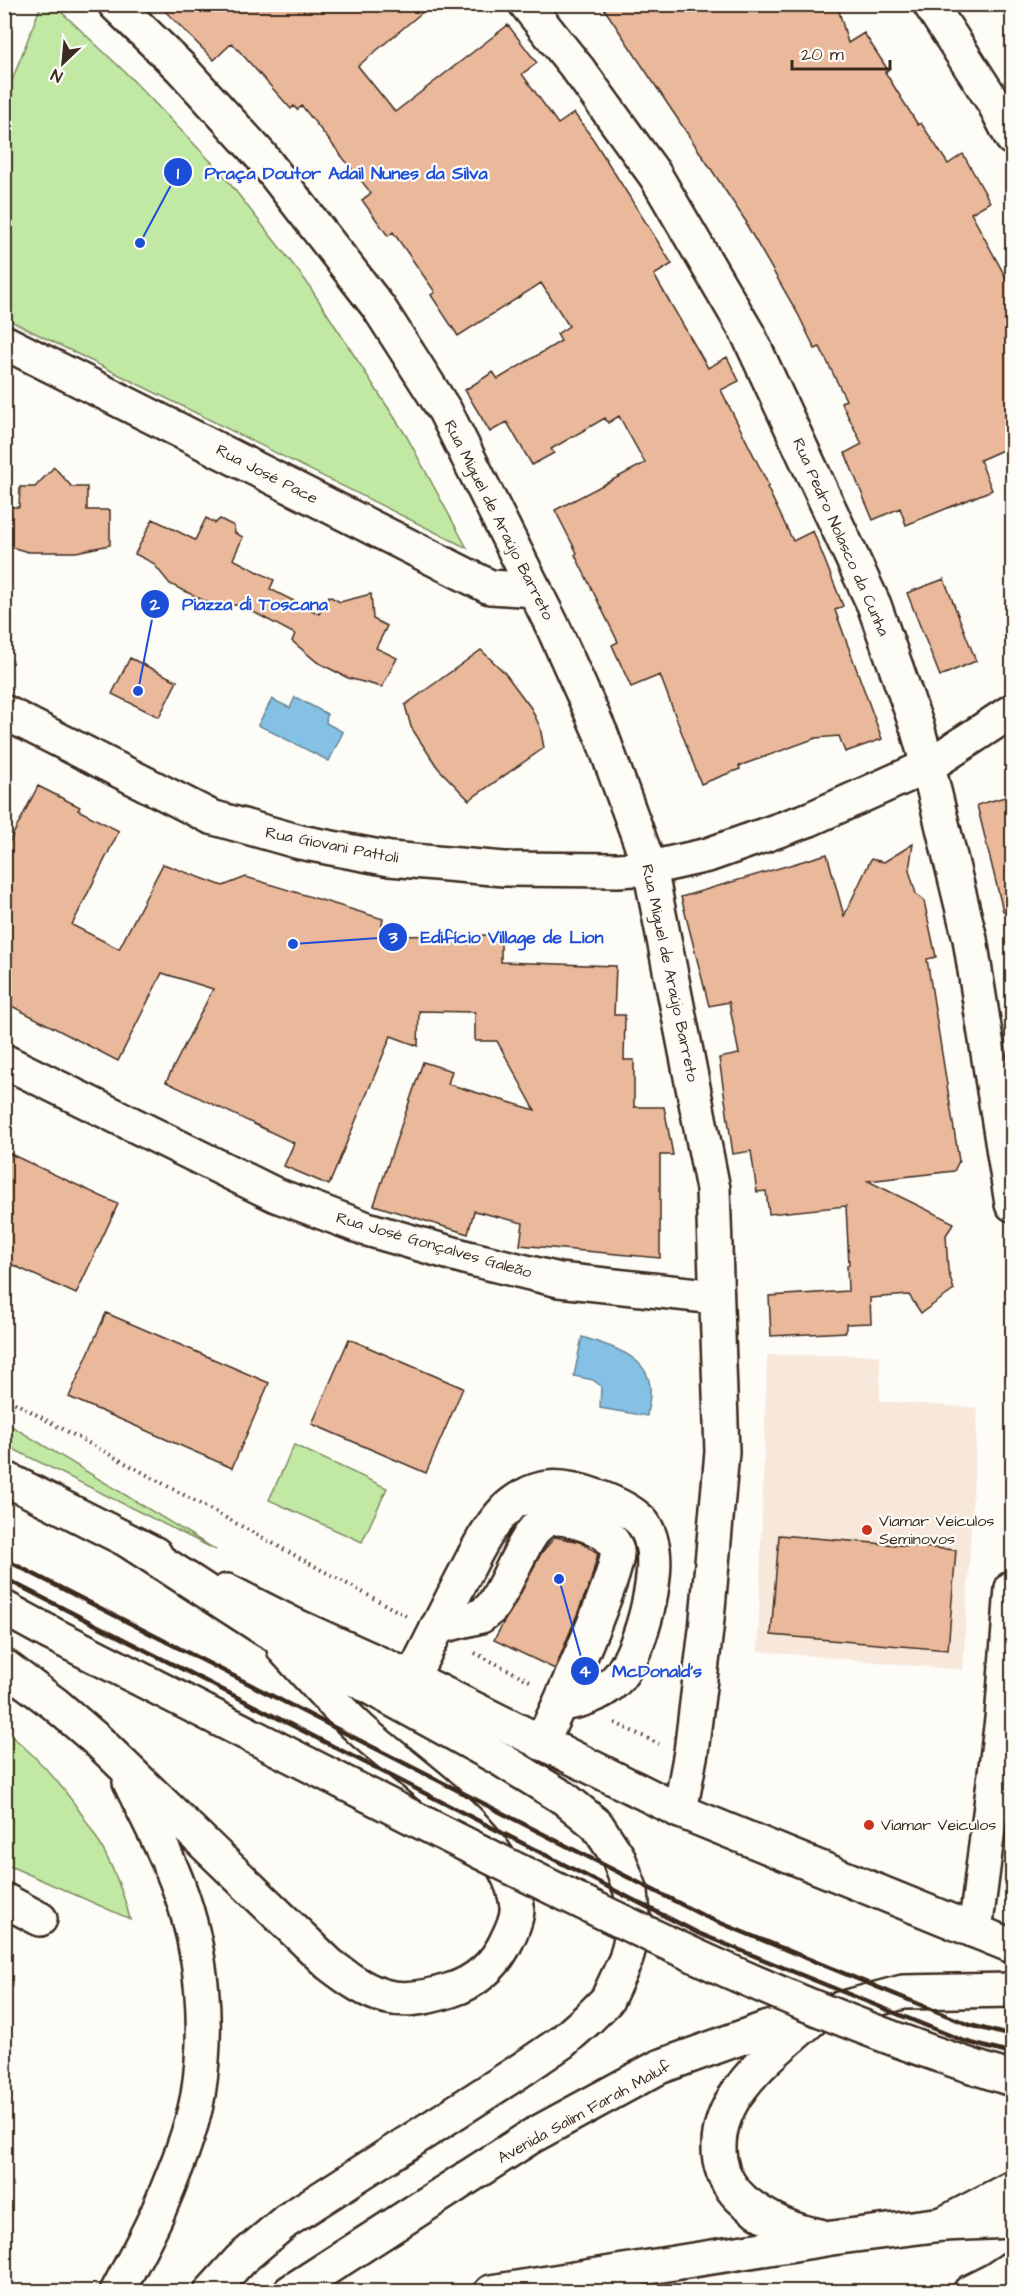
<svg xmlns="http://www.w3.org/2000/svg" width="1017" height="2296" font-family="'Architects Daughter',sans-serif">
	<rect width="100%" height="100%" fill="#fdfcf7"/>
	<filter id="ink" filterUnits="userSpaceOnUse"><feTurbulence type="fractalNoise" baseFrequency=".0167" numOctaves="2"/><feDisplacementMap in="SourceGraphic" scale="12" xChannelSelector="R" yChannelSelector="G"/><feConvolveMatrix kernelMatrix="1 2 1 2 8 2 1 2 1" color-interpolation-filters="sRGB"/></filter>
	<g filter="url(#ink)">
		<path fill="#f7e8db" d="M 767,1355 L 880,1355 L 880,1401 L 978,1408 L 963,1670 L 758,1651 Z"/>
		<path fill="#c1e9a4" stroke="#7e8a61" stroke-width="1.5" d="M 41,5 L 54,5 L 126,73 L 220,171 L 306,281 L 407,437 L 467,548 L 5,318 L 5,99 Z
			M 4,1422 L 5,1422 L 216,1550 L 5,1445 Z
			M 294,1445 L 387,1488 L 362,1542 L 269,1500 Z
			M 4,1730 C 61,1774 113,1849 130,1919 L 5,1864 Z"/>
		<path fill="#84c1e4" stroke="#678595" stroke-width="1.5" d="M 295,697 L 327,714 L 326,723 L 343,732 L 329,761 L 258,725 L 272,699 L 290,708 Z
			M 582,1337 C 607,1345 648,1355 650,1387 C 651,1397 648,1407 647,1416 L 600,1408 L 601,1386 L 593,1380 L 574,1376 Z"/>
		<path fill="#eab89b" stroke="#3b2a1e" stroke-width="1.5" d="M 158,4 L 432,4 L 358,66 L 395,112 L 508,25 L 537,63 L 522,74 L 558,124 L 574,113 L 593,139 L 672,264 L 654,275 L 708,368 L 727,357 L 739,381 L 721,390 L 769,486 L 767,487 L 793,541 L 813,531 L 843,606 L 835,610 L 882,739 L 845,752 L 839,736 L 816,738 L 739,766 L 740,769 L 701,784 L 660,675 L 631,687 L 612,645 L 618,642 L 575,555 L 577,553 L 555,510 L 645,463 L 619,416 L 608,423 L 605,418 L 551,449 L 554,453 L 532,465 L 507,422 L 490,432 L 465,390 L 493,372 L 498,379 L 561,341 L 557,334 L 569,326 L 541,283 L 458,336 L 431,295 L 435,292 L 393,232 L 388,236 L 362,200 L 371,193 L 302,106 L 297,110 L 294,106 L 291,109 L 232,43 L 214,60 Z
			M 601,4 L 837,4 L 848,43 L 864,33 L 888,70 L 885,72 L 918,125 L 921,123 L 948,164 L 963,154 L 990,202 L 971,213 L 1012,289 L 1012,446 L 980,460 L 992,490 L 906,525 L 900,508 L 873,520 L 845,453 L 862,444 L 841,402 L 846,400 L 820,347 L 815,349 L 798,314 L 746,224 L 747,223 Z
			M 54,467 L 72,487 L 87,487 L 87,510 L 110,510 L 110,545 L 76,552 L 28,552 L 4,545 L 4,507 L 19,507 L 20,487 L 35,487 Z
			M 206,518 L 215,523 L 220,519 L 234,526 L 235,533 L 243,537 L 233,559 L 274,580 L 270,589 L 319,614 L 329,596 L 340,602 L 371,594 L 373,619 L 387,626 L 376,648 L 397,658 L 382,687 L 348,678 L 317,662 L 292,641 L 295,634 L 240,605 L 215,606 L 170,584 L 153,563 L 135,554 L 153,519 L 195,540 Z
			M 944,579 L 976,661 L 940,676 L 907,593 Z
			M 481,650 L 504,672 L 531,708 L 540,727 L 544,748 L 469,800 L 438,768 L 418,738 L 411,727 L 405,705 Z
			M 130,658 L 177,681 L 159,717 L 112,694 Z
			M 38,786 L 80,807 L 78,810 L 119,831 L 72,925 L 119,949 L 163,864 L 223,886 L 246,877 L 383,919 L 380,936 L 501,935 L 501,962 L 616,966 L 614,1015 L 625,1015 L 624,1060 L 634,1060 L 634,1107 L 664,1107 L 673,1155 L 660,1155 L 660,1258 L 520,1245 L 523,1223 L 474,1211 L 468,1234 L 374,1205 L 423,1062 L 452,1071 L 448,1084 L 535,1110 L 497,1041 L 475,1041 L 475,1012 L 419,1011 L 418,1046 L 391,1036 L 329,1185 L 284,1166 L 294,1143 L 166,1082 L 213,989 L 162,973 L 118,1061 L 4,1002 L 4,852 Z
			M 1012,795 L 1012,910 L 1003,911 L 977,805 Z
			M 913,844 L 909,870 L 916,894 L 924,901 L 936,957 L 927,959 L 959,1161 L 954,1171 L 868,1181 L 954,1223 L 946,1235 L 948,1270 L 954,1290 L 921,1313 L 909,1295 L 870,1298 L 871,1323 L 846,1324 L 846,1332 L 771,1336 L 769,1296 L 848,1291 L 847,1265 L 849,1265 L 846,1206 L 769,1214 L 766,1191 L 757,1192 L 751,1151 L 733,1154 L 719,1058 L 739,1054 L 729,1002 L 709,1006 L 681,897 L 827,854 L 844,916 L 871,859 L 884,862 Z
			M 4,1151 L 118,1204 L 76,1294 L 4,1261 Z
			M 106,1313 L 269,1383 L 232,1468 L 69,1397 Z
			M 349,1339 L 463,1388 L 426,1473 L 312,1424 Z
			M 779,1535 L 956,1550 L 948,1650 L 771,1635 Z
			M 555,1537 L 580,1542 L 598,1553 L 591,1580 L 555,1669 L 494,1640 L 542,1552 Z"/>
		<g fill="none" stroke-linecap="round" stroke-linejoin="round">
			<g stroke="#3b2a1e" stroke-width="38">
				<path id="minor" d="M 115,4 L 180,67 L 261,156 L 379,308 L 445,411 L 553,627 L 601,734 L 650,868 L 713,1189 L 722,1452 L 706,1630 L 691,1752 L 680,1811
					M 526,4 L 578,69 L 655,175 L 748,334 L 874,605 L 917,727 L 928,766 L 970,939 L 1012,1204
					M 930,4 L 994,103 L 1012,138
					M 4,342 L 490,587 L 535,590
					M 4,712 L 211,817 L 300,842 L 390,859 L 504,869 L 618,870 L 650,868 L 708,855 L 810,819 L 928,766 L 1012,711
					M 4,1061 L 276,1195 L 367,1229 L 468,1258 L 559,1280 L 716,1297
					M 437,1627 L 481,1616 L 491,1608 C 508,1585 521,1542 539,1525 C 549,1515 562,1517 574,1521 C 589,1525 613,1533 617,1551 C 621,1571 554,1717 541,1743
					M 412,1678 C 428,1646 445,1613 461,1581 C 474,1557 485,1531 504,1511 C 515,1500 531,1490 548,1488 C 572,1485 623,1503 641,1521 C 645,1525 650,1535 651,1541 C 662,1572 639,1660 614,1682 C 600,1695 579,1702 560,1704
					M 4,1900 L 40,1919
					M 975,1931 L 1002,1719 L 1012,1588
					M 943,2224 L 1012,2188
					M 970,2292 L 994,2280 L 1012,2268"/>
			</g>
			<g stroke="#3b2a1e" stroke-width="38">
				<path id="major" d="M 4,1478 L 155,1554
					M 227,1591 L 292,1624 L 412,1678 L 680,1811 L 1012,1946
					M 4,1608 L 48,1632"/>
			</g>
			<g stroke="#3b2a1e" stroke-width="38">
				<path id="highway" d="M 130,1542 L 266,1630 L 497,1757 L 564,1798 L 597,1825 L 618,1857 L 631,1891 L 634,1927 L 626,1959 L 607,2000 L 588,2019 L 562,2042 L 515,2074 L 286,2221 L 240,2260 L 211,2292
					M 4,1666 L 55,1704 L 98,1741 L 329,1964 C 373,1998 395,2008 451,1990 C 476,1982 496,1964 507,1940 C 512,1930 518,1917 517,1906 C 509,1835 409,1774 360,1729 C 333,1704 309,1676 284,1649
					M 811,2020 C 771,2055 710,2099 720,2160 C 723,2177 732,2191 745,2202 C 767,2219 792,2231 820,2236
					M 117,2292 C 131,2264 148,2236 160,2207 C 175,2171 191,2133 198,2095 C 209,2025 203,1951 178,1885 C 165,1850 146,1816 130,1782
					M 290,2292 L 532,2136 L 659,2067 L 765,2029 L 903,1992 L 1012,1990
					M 491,2292 L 832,2238 L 943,2224 L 1012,2221"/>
			</g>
			<path stroke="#3b2a1e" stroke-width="4" stroke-dasharray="1.5 4.5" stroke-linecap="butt" d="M 4,1397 L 408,1617
				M 475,1653 L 532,1682
				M 615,1723 L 659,1744"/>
			<use href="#minor" stroke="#fdfcf7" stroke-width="33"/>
			<use href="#major" stroke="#fdfcf7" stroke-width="33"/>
			<use href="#highway" stroke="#fdfcf7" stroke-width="33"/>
			<path stroke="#3b2a1e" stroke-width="4.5" d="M 4,1559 L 706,1917 L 970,2025 L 1012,2036
				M 4,1578 L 698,1933 L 964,2041 L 1012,2054"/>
			<g stroke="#3b2a1e" stroke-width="38" stroke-linecap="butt">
				<path id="major-bridge" d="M 48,1632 C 179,1698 309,1765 439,1831 C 627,1926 811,2017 1012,2079"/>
			</g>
			<use href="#major-bridge" stroke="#fdfcf7" stroke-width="33"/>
		</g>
	</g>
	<g fill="#c8321e" stroke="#fdfcf7" stroke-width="2">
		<circle cx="867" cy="1530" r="6"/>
		<circle cx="869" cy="1825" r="6"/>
	</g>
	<g text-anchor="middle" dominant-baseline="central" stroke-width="4.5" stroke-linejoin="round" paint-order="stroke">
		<g font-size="16" fill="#3b2a1e" stroke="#fdfcf7">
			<text transform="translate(267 474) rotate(27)">Rua José Pace</text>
			<text transform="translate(499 520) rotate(63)">Rua Miguel de Araújo Barreto</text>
			<text transform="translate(841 537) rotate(66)">Rua Pedro Nolasco da Cunha</text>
			<text transform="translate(332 845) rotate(11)">Rua Giovani Pattoli</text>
			<text transform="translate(670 973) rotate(78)">Rua Miguel de Araújo Barreto</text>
			<text transform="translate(434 1245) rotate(16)">Rua José Gonçalves Galeão</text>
			<text transform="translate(584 2112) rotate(-29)">Avenida Salim Farah Maluf</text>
		</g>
		<g font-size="16" fill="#3b2a1e" stroke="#fdfcf7" text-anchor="start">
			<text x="879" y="1521">Viamar Veículos<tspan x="879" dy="18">Seminovos</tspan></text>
			<text x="881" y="1825">Viamar Veiculos</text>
		</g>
	</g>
	<path fill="none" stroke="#1d4ed8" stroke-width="2" d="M140 243L178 172M138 691L155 604M293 944L393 937M559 1579L585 1671"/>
	<g fill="#1d4ed8" stroke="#fdfcf7" stroke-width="2">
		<circle cx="140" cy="243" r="6"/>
		<circle cx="138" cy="691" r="6"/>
		<circle cx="293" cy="944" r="6"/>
		<circle cx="559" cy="1579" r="6"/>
		<circle cx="178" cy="172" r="15"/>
		<circle cx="155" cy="604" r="15"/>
		<circle cx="393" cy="937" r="15"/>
		<circle cx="585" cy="1671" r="15"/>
	</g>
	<g font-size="18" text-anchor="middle" font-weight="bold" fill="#fff">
		<text x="178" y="179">1</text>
		<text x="155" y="610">2</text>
		<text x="393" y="943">3</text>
		<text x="585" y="1677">4</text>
	</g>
	<g font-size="18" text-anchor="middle" font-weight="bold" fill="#1d4ed8" stroke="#fdfcf7" stroke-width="4.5" stroke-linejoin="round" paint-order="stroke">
		<text x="346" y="179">Praça Doutor Adail Nunes da Silva</text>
		<text x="255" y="610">Piazza di Toscana</text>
		<text x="512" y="943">Edifício Village de Lion</text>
		<text x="657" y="1677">McDonald's</text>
	</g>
	<rect width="1017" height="2296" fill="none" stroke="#fdfcf7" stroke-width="24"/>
	<rect x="12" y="12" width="993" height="2272" fill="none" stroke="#3b2a1e" stroke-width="2" filter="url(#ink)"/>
	<g transform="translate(63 63) rotate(206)" stroke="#fdfcf7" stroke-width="4.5" paint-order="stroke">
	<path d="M0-4.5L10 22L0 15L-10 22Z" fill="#3b2a1e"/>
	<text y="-9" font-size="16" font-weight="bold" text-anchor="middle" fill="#3b2a1e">N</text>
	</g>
	<path d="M792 60v9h98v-9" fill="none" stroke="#3b2a1e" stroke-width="3"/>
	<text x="801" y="60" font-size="18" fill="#3b2a1e" stroke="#fdfcf7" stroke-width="4.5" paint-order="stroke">20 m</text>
</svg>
